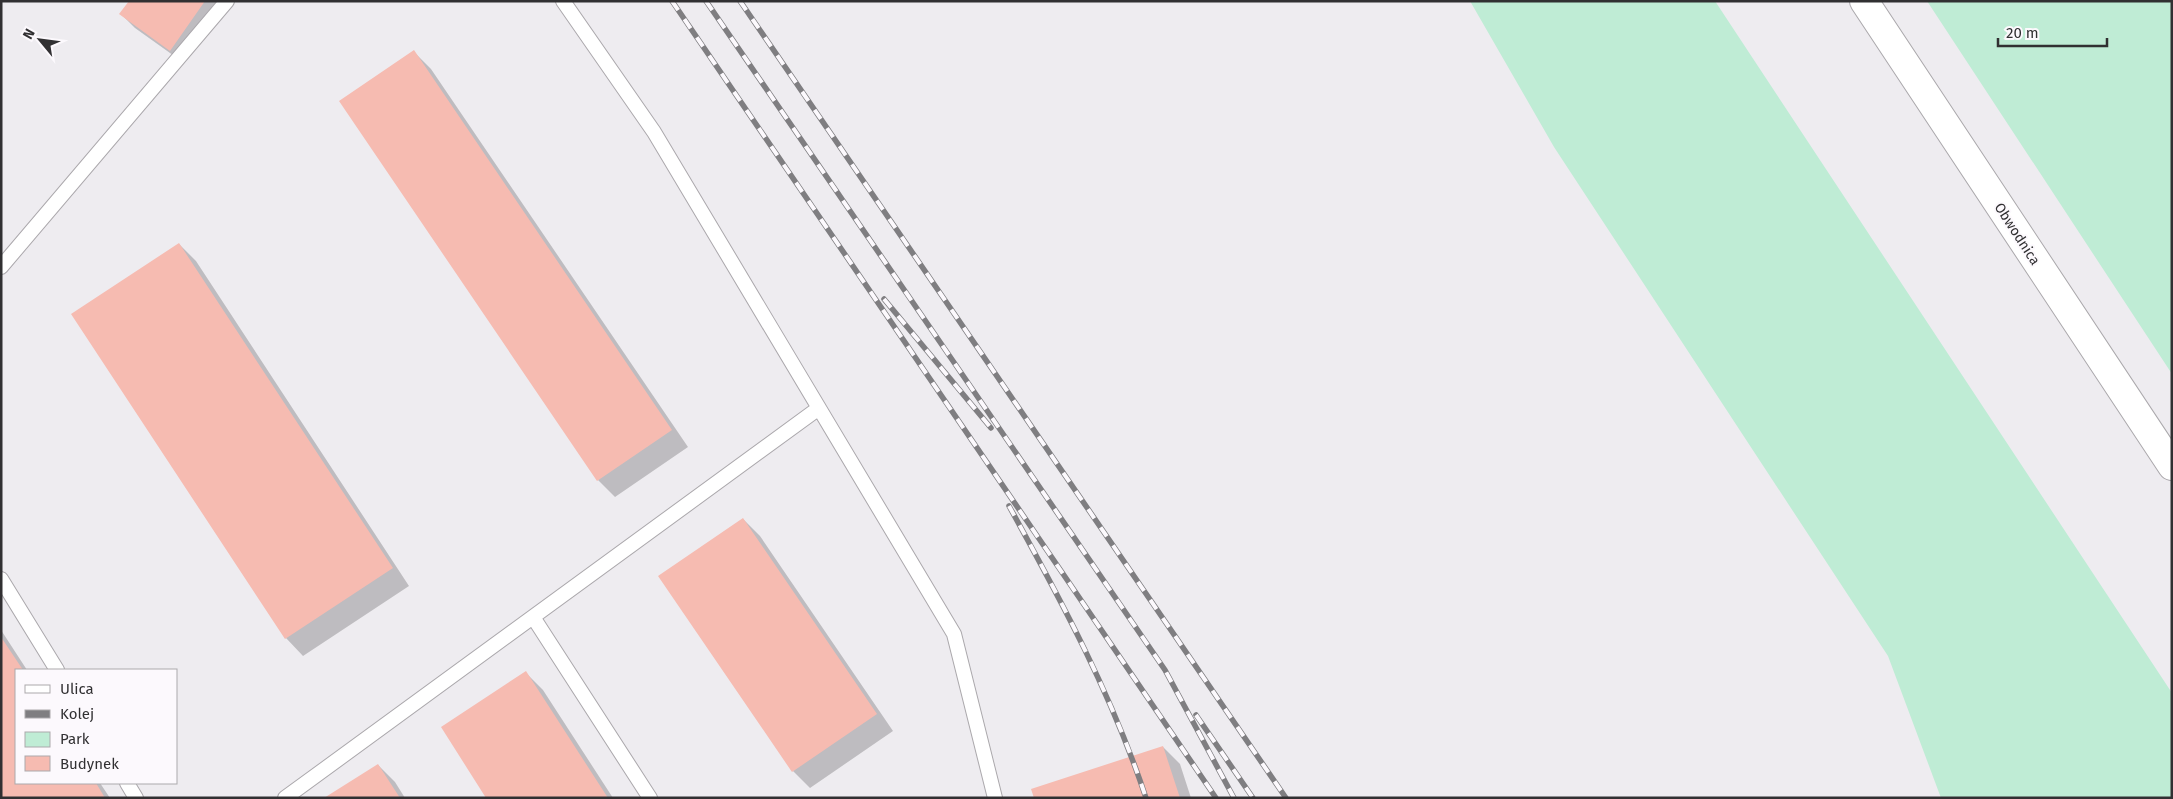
<svg xmlns="http://www.w3.org/2000/svg" width="2173" height="799" font-family="'Fira Sans',sans-serif">
	<rect width="100%" height="100%" fill="#eeecf0"/>
	<path fill="#bfecd5" d="M 1470,1 L 1715,1 L 2172,693 L 2172,798 L 1941,798 L 1888,656 L 1554,147 Z
		M 1927,1 L 2172,1 L 2172,374 Z"/>
	<path fill="#0003" d="M 130,1 L 229,1 L 184,63 L 135,28 L 121,14 Z
		M 414,52 L 431,69 L 688,447 L 615,497 L 598,480 Z
		M 179,244 L 196,261 L 409,586 L 303,656 L 286,638 Z
		M 743,519 L 760,536 L 893,731 L 810,788 L 793,771 Z
		M 1,630 L 27,670 L 16,670 L 16,783 L 100,783 L 110,798 L 1,798 Z
		M 526,673 L 543,690 L 613,798 L 488,798 Z
		M 1163,747 L 1180,764 L 1191,798 L 1035,798 Z
		M 378,765 L 395,782 L 405,798 L 326,798 Z"/>
	<path fill="#f6bbb1" d="M 129,1 L 205,1 L 170,51 L 119,14 Z
		M 414,50 L 672,430 L 597,481 L 339,101 Z
		M 179,243 L 393,568 L 285,639 L 71,314 Z
		M 743,518 L 877,714 L 792,772 L 658,576 Z
		M 1,637 L 23,670 L 16,670 L 16,783 L 96,783 L 105,798 L 1,798 Z
		M 526,671 L 608,798 L 486,798 L 441,727 Z
		M 1163,746 L 1180,798 L 1034,798 L 1031,789 Z
		M 378,764 L 400,798 L 324,798 Z"/>
	<g fill="none" stroke-linecap="round" stroke-linejoin="round">
		<g stroke="#aba8ac" stroke-width="16">
			<path id="service" d="M 563,1 L 654,132 L 954,634 L 995,798
				M 1,267 L 227,1
				M 1,579 L 57,670
				M 533,617 L 650,798
				M 127,783 L 136,798
				M 285,798 L 819,408"/>
		</g>
		<g stroke="#aba8ac" stroke-width="30">
			<path id="secondary" d="M 1864,1 L 2172,466"/>
		</g>
		<use href="#service" stroke="#fff" stroke-width="14"/>
		<use href="#secondary" stroke="#fff" stroke-width="28"/>
		<g stroke="#7f7e81" stroke-width="5.5">
			<path id="rail" d="M 672,1 L 1216,798
				M 706,1 L 1165,670 L 1234,798
				M 740,1 L 1286,798
				M 884,299 L 991,428
				M 1009,506 C 1061,600 1112,695 1146,798
				M 1196,715 L 1253,798"/>
		</g>
		<use href="#rail" stroke="#fcf9fd" stroke-width="4" stroke-dasharray="11" stroke-linecap="butt"/>
	</g>
	<g text-anchor="middle" dominant-baseline="central" stroke-width="4" stroke-linejoin="round" paint-order="stroke">
		<g font-size="14" fill="#313032" stroke="#fcf9fd">
			<text transform="translate(2017 234) rotate(57)">Obwodnica</text>
		</g>
	</g>
	<rect width="2173" height="799" fill="none" stroke="#313032" stroke-width="5"/>
	<rect x="15" y="669" width="162" height="115" fill="#fcf9fd" stroke="#aba9ac"/>
	<rect x="25" y="685" width="25" height="8" fill="#ffffff" stroke="#aba9ac"/>
	<text x="60" y="694" font-size="15" fill="#313032">Ulica</text>
	<rect x="25" y="710" width="25" height="8" fill="#7f7e81" stroke="#aba9ac"/>
	<text x="60" y="719" font-size="15" fill="#313032">Kolej</text>
	<rect x="25" y="732" width="25" height="15" fill="#bfecd5" stroke="#aba9ac"/>
	<text x="60" y="744" font-size="15" fill="#313032">Park</text>
	<rect x="25" y="756" width="25" height="15" fill="#f6bbb1" stroke="#aba9ac"/>
	<text x="60" y="769" font-size="15" fill="#313032">Budynek</text>
	<g transform="translate(40 40) rotate(299)" stroke="#fcf9fd" stroke-width="4" paint-order="stroke">
	<path d="M0-4L9 19L0 12L-9 19Z" fill="#313032"/>
	<text y="-8" font-size="14" font-weight="bold" text-anchor="middle" fill="#313032">N</text>
	</g>
	<path d="M1998 38v8h109v-8" fill="none" stroke="#313032" stroke-width="2.5"/>
	<text x="2006" y="38" font-size="15" fill="#313032" stroke="#fcf9fd" stroke-width="4" paint-order="stroke">20 m</text>
</svg>
